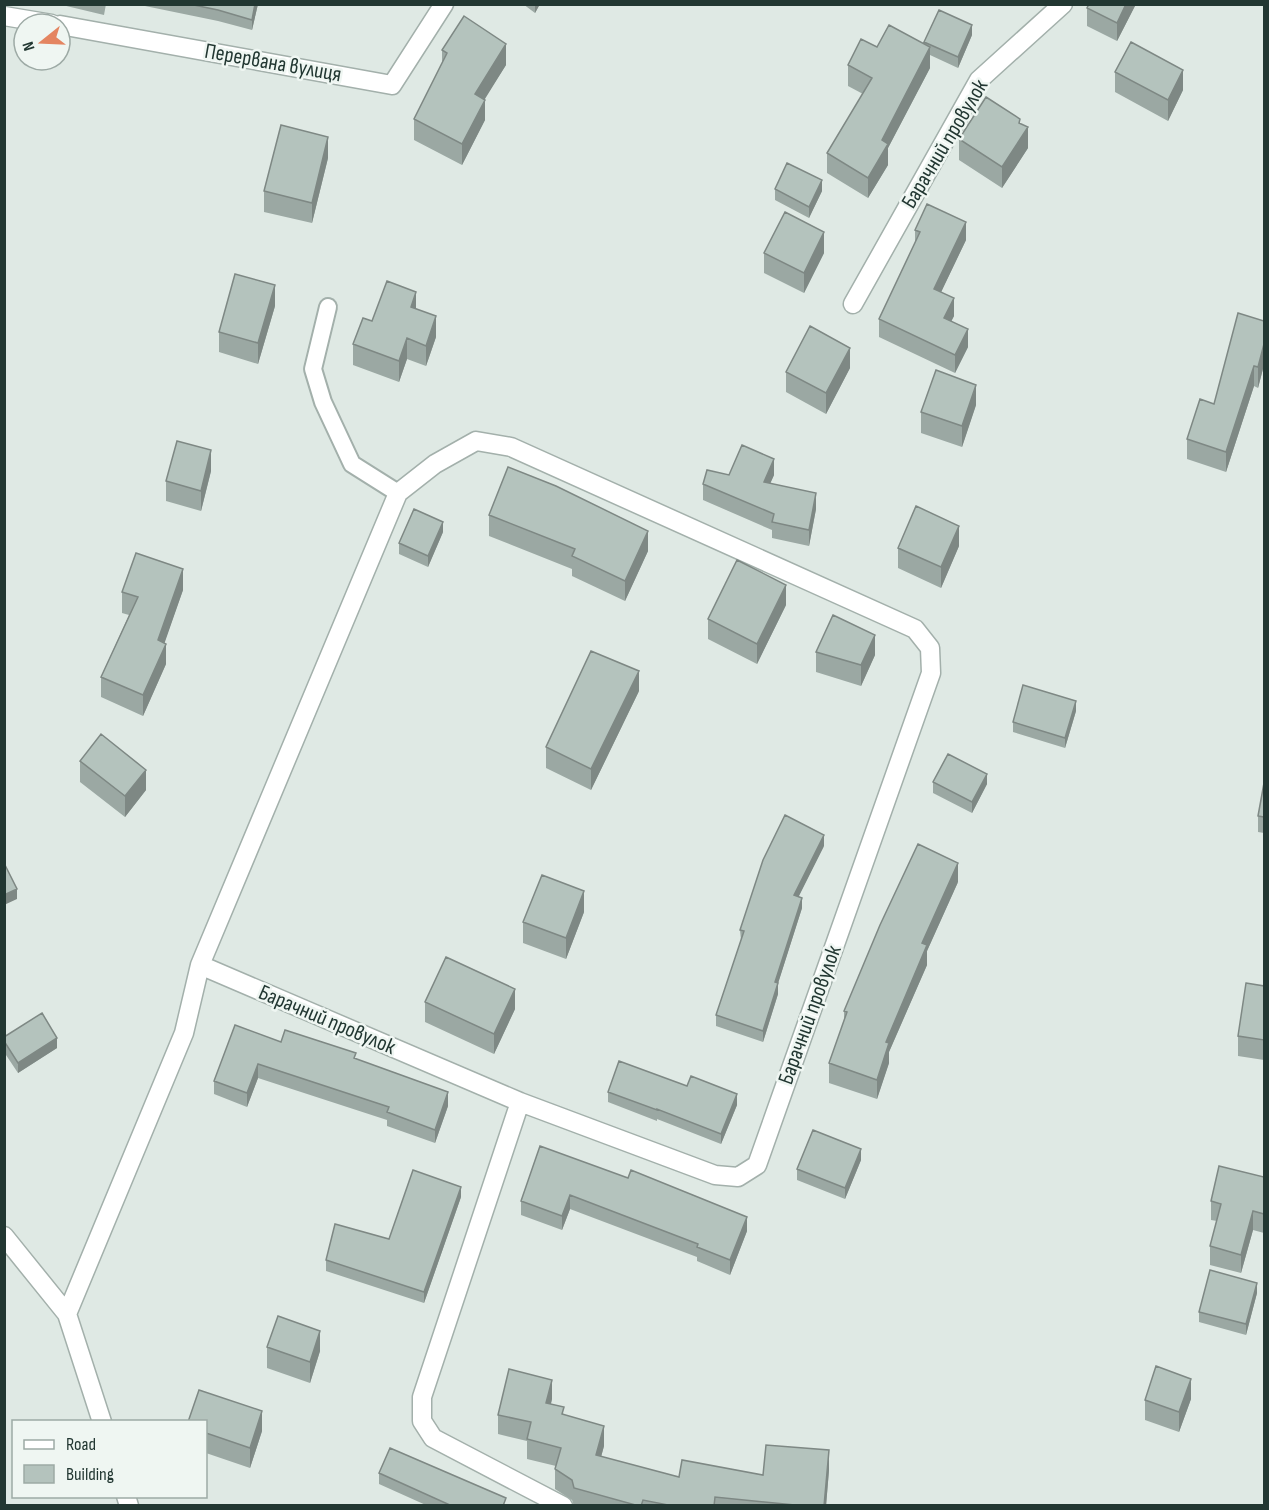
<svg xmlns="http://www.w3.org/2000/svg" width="1269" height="1510" font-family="'Sofia Sans Condensed',sans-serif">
	<rect width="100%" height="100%" fill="#dfe9e4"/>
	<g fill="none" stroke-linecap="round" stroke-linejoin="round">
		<g stroke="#a3b0ab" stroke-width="20">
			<path id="service" d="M 328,307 L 313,369 L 323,402 L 352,464 L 398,493"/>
		</g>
		<g stroke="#a3b0ab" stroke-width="21">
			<path id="minor" d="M 4,16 L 52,24
				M 60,25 L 392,85 L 444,4
				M 853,304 L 979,80 L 1063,4
				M 520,1102 L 422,1397 L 422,1421 L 433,1438 L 563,1506
				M 4,1236 L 67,1314 L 102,1422
				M 67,1314 L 184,1033 L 200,965 L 398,493 L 435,464 L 476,441 L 511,447 L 915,629 L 930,648 L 931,673 L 757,1165 L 738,1177 L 715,1175 L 520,1102 L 200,965
				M 126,1496 L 129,1506"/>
		</g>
		<use href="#service" stroke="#fff" stroke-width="16"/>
		<use href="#minor" stroke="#fff" stroke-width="18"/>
	</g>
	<path fill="#9ba8a3" d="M 58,4 L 106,4 L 104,15 Z
		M 145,4 L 258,4 L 252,30 L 218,21 L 145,6 Z
		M 523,4 L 540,4 L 535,13 Z
		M 1136,4 L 1117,41 L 1087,26 L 1087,8 Z
		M 972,35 L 958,68 L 930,55 L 930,68 L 888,148 L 888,165 L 868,198 L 827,173 L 827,153 L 863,94 L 848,86 L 848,65 L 877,47 L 924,44 L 924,42 Z
		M 442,50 L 506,65 L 484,99 L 485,120 L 462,165 L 414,140 L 414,119 L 442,64 Z
		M 1115,72 L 1183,90 L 1168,121 L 1115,92 Z
		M 1020,124 L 1028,148 L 1002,188 L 959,160 L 959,139 Z
		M 328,158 L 312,223 L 264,212 L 264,191 Z
		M 775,189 L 822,191 L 809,218 L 775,200 Z
		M 915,230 L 966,240 L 941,292 L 954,316 L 951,321 L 968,347 L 955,373 L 879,337 L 879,319 L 915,243 Z
		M 764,253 L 824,253 L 804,293 L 764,273 Z
		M 275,306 L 258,364 L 219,352 L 219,332 Z
		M 416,309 L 436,337 L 426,366 L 407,359 L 399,382 L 353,365 L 353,344 L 372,321 Z
		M 1264,321 L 1264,365 L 1258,388 L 1254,386 L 1226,472 L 1187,459 L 1187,439 L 1214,404 Z
		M 850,368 L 826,414 L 786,392 L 786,372 Z
		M 976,405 L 962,447 L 921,433 L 921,412 Z
		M 211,471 L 201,511 L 166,501 L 166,481 Z
		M 729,475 L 774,475 L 770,483 L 816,509 L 809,546 L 772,538 L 772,530 L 703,500 L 703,484 Z
		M 489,515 L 648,551 L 625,601 L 572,576 L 572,569 L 489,536 Z
		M 443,532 L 428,567 L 399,554 L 399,543 Z
		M 959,546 L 941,588 L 898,568 L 898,548 Z
		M 183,590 L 164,643 L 166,664 L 143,716 L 101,697 L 101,677 L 129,615 L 122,613 L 122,592 Z
		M 786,605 L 757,664 L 708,639 L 708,619 Z
		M 816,652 L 875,655 L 861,686 L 816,672 Z
		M 639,691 L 591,790 L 546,768 L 546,747 Z
		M 1076,711 L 1065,748 L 1013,732 L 1013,722 Z
		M 80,761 L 146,790 L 125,817 L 80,782 Z
		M 933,782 L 987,784 L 972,813 L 933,793 Z
		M 1264,783 L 1264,833 L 1258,832 L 1258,816 Z
		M 824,846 L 798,897 L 802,908 L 778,983 L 778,994 L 763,1042 L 716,1026 L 716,1015 L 741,940 L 740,930 Z
		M 958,882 L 927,951 L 927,965 L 889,1052 L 889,1063 L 877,1099 L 829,1083 L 829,1063 L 844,1022 L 844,1011 Z
		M 584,912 L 566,959 L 523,943 L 523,922 Z
		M 1264,986 L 1264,1060 L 1238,1056 L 1238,1036 Z
		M 425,1002 L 515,1009 L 494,1054 L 425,1022 Z
		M 4,1037 L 57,1048 L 18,1073 L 4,1052 Z
		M 281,1042 L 356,1059 L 448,1106 L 435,1143 L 387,1126 L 387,1120 L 258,1078 L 247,1107 L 214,1094 L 214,1081 Z
		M 687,1086 L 737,1105 L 721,1144 L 657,1119 L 657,1121 L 608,1102 L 608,1092 Z
		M 540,1146 L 747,1231 L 730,1275 L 697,1261 L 697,1257 L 570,1209 L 562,1230 L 521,1215 L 521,1201 Z
		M 861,1160 L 845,1199 L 797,1180 L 797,1169 Z
		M 1264,1177 L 1264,1233 L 1253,1230 L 1241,1273 L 1210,1265 L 1210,1246 L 1217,1221 L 1211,1220 L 1211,1201 Z
		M 461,1197 L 424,1303 L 326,1271 L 326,1260 L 389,1239 Z
		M 1257,1293 L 1246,1335 L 1199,1322 L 1199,1312 Z
		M 267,1347 L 320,1351 L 310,1383 L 267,1368 Z
		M 552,1399 L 551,1404 L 604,1446 L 601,1457 L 679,1477 L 763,1475 L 829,1470 L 826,1506 L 574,1506 L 572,1500 L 555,1489 L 555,1469 L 556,1466 L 527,1459 L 527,1441 L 498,1434 L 498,1415 Z
		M 1191,1399 L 1179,1432 L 1145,1420 L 1145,1400 Z
		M 206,1422 L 262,1431 L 250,1468 L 206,1453 Z
		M 379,1473 L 506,1506 L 428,1506 L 379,1484 Z"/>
	<path fill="#7e8884" d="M 255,4 L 258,4 L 252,30 L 252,20 Z
		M 535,4 L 540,4 L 535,13 Z
		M 1126,4 L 1136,4 L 1117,41 L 1117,23 Z
		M 972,25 L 972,35 L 958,68 L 958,57 Z
		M 506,44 L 506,65 L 475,115 L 475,94 Z
		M 930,47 L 930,68 L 888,148 L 888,165 L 868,198 L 868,178 L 882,140 Z
		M 1183,70 L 1183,90 L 1168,121 L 1168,100 Z
		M 485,100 L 485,120 L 462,165 L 462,144 Z
		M 1020,119 L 1019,140 L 1028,127 L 1028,148 L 1002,188 L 1002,167 Z
		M 328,137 L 328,158 L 312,223 L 312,203 Z
		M 822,180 L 822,191 L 809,218 L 809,207 Z
		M 966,222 L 966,240 L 934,307 L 934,289 Z
		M 824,232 L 824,253 L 804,293 L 804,273 Z
		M 275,285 L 275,306 L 258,364 L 258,343 Z
		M 416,292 L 416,312 L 411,307 Z
		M 954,298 L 954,316 L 944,336 L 944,318 Z
		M 436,316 L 436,337 L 426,366 L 426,346 Z
		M 968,329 L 968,347 L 955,373 L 955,355 Z
		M 407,338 L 407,359 L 399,382 L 399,361 Z
		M 1264,344 L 1264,365 L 1258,388 L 1258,367 Z
		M 850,348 L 850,368 L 826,414 L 826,393 Z
		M 1254,366 L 1254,386 L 1226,472 L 1226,452 Z
		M 976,385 L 976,405 L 962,447 L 962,426 Z
		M 211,450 L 211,471 L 201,511 L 201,491 Z
		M 774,459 L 774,475 L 764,498 L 764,482 Z
		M 816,493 L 816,509 L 809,546 L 809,530 Z
		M 443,522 L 443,532 L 428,567 L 428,556 Z
		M 959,526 L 959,546 L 941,588 L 941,567 Z
		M 648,531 L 648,551 L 625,601 L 625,581 Z
		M 183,569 L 183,590 L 159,659 L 166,644 L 166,664 L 143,716 L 143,695 L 158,640 Z
		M 786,585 L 786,605 L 757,664 L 757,644 Z
		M 875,635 L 875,655 L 861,686 L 861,665 Z
		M 639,671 L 639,691 L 591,790 L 591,769 Z
		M 1076,701 L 1076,711 L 1065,748 L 1065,738 Z
		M 146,770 L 146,790 L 125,817 L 125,796 Z
		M 987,774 L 987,784 L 972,813 L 972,802 Z
		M 824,835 L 824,846 L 794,906 L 794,895 Z
		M 958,863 L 958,882 L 927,951 L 927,965 L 889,1052 L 889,1063 L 877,1099 L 877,1080 L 886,1042 L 922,943 Z
		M 17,889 L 17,899 L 4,905 L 4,895 Z
		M 584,891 L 584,912 L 566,959 L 566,938 Z
		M 802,898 L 802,908 L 775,993 L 775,982 Z
		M 778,983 L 778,994 L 763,1042 L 763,1031 Z
		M 515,989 L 515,1009 L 494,1054 L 494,1034 Z
		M 57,1038 L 57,1048 L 18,1073 L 18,1063 Z
		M 258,1064 L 258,1078 L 247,1107 L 247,1093 Z
		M 448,1092 L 448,1106 L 435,1143 L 435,1130 Z
		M 737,1094 L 737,1105 L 721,1144 L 721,1134 Z
		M 861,1149 L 861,1160 L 845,1199 L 845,1188 Z
		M 461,1187 L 461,1197 L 424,1303 L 424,1292 Z
		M 570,1195 L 570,1209 L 562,1230 L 562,1216 Z
		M 1253,1211 L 1253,1230 L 1241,1273 L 1241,1255 Z
		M 747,1217 L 747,1231 L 730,1275 L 730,1260 Z
		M 1257,1283 L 1257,1293 L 1246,1335 L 1246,1324 Z
		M 320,1331 L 320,1351 L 310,1383 L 310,1362 Z
		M 1191,1379 L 1191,1399 L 1179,1432 L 1179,1412 Z
		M 552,1380 L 552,1399 L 546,1422 L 546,1403 Z
		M 262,1411 L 262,1431 L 250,1468 L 250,1448 Z
		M 604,1426 L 604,1446 L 596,1475 L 596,1455 Z
		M 829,1450 L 829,1470 L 826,1506 L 824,1506 Z"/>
	<path fill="#b4c3bd" stroke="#7e8884" stroke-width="1.5" d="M 189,4 L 255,4 L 252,20 L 218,10 Z
		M 1089,4 L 1126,4 L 1117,23 L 1087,8 Z
		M 939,10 L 972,25 L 958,57 L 924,42 Z
		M 464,16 L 506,44 L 475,94 L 485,100 L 462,144 L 414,119 L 447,53 L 442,50 Z
		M 889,25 L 930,47 L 882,140 L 888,144 L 868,178 L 827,153 L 872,78 L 848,65 L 861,39 L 877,47 Z
		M 1131,42 L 1183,70 L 1168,100 L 1115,72 Z
		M 986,97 L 1020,119 L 1019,123 L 1028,127 L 1002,167 L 959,139 Z
		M 281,125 L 328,137 L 312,203 L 264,191 Z
		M 787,163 L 822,180 L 809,207 L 775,189 Z
		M 927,204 L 966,222 L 934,289 L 954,298 L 944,318 L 968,329 L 955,355 L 879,319 L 920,232 L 915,230 Z
		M 785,212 L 824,232 L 804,273 L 764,253 Z
		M 235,274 L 275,285 L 258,343 L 219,332 Z
		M 387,281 L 416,292 L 411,307 L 436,316 L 426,346 L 407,338 L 399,361 L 353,344 L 363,318 L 372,321 Z
		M 1238,313 L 1264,321 L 1264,344 L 1258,367 L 1254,366 L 1226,452 L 1187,439 L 1200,399 L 1214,404 Z
		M 810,326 L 850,348 L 826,393 L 786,372 Z
		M 936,370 L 976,385 L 962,426 L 921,412 Z
		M 177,441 L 211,450 L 201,491 L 166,481 Z
		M 742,445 L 774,459 L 764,482 L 816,493 L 809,530 L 772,522 L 774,514 L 703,484 L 707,470 L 729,475 Z
		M 508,467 L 556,486 L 648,531 L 625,581 L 572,556 L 575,549 L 489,515 Z
		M 916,506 L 959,526 L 941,567 L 898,548 Z
		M 414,509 L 443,522 L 428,556 L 399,543 Z
		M 136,553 L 183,569 L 158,640 L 166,644 L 143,695 L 101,677 L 138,597 L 122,592 Z
		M 737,560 L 786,585 L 757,644 L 708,619 Z
		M 833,615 L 875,635 L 861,665 L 816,652 Z
		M 591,651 L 639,671 L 591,769 L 546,747 Z
		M 1023,685 L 1076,701 L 1065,738 L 1013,722 Z
		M 101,734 L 146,770 L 125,796 L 80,761 Z
		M 948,754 L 987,774 L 972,802 L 933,782 Z
		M 1264,783 L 1264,817 L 1258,816 Z
		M 785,815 L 824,835 L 794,895 L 802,898 L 775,982 L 778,983 L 763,1031 L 716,1015 L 744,931 L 740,930 L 763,860 Z
		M 918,844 L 958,863 L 922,943 L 927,945 L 886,1042 L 889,1043 L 877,1080 L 829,1063 L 847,1012 L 844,1011 L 880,925 Z
		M 4,863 L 17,889 L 4,895 Z
		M 542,875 L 584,891 L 566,938 L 523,922 Z
		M 446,957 L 515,989 L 494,1034 L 425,1002 Z
		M 1246,983 L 1264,986 L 1264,1040 L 1238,1036 Z
		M 42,1013 L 57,1038 L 18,1063 L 4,1041 L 4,1037 Z
		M 235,1025 L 281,1042 L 285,1030 L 356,1053 L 354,1058 L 448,1092 L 435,1130 L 387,1112 L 389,1107 L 258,1064 L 247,1093 L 214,1081 Z
		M 619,1061 L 687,1086 L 691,1076 L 737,1094 L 721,1134 L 657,1109 L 657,1110 L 608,1092 Z
		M 813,1130 L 861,1149 L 845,1188 L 797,1169 Z
		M 540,1146 L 628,1178 L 631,1170 L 747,1217 L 730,1260 L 697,1247 L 698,1244 L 570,1195 L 562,1216 L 521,1201 Z
		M 1219,1166 L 1264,1177 L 1264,1214 L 1253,1211 L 1241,1255 L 1210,1246 L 1221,1204 L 1211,1201 Z
		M 413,1170 L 461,1187 L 424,1292 L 326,1260 L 335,1224 L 389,1239 Z
		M 1210,1270 L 1257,1283 L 1246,1324 L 1199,1312 Z
		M 278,1316 L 320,1331 L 310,1362 L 267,1347 Z
		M 1156,1366 L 1191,1379 L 1179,1412 L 1145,1400 Z
		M 509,1369 L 552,1380 L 546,1403 L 564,1407 L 562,1414 L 604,1426 L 596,1455 L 679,1477 L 682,1460 L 763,1475 L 766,1445 L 829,1450 L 824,1506 L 805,1506 L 715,1497 L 714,1506 L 673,1506 L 643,1500 L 641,1506 L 639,1506 L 574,1488 L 572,1480 L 555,1469 L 561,1448 L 527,1439 L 531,1422 L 498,1415 Z
		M 199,1390 L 262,1411 L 250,1448 L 206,1433 L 206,1422 L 188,1422 Z
		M 390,1448 L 506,1498 L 503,1506 L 452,1506 L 379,1473 Z"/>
	<g text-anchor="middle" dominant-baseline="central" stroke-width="5" stroke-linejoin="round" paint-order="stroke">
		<g font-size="22" fill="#223732" stroke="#eff6f2">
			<text transform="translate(273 63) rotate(10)">Перервана вулиця</text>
			<text transform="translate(945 144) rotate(-59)">Барачний провулок</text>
			<text transform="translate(810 1015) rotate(-70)">Барачний провулок</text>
			<text transform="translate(327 1020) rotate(23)">Барачний провулок</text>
		</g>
	</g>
	<rect width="1269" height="1510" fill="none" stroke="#223732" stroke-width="12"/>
	<rect x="12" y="1420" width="195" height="78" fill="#eff6f2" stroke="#9daaa5" stroke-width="1.5"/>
	<rect x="24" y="1440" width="30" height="9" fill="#ffffff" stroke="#9daaa5" stroke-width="1.5"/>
	<text x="66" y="1450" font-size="18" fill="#223732">Road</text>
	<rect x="24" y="1465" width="30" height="18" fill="#b4c3bd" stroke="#9daaa5" stroke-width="1.5"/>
	<text x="66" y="1480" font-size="18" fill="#223732">Building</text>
	<g transform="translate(42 42) rotate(252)"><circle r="28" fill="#eff6f2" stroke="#9daaa5" stroke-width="1.5"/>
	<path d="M0-4.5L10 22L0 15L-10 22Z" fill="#e48561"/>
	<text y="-9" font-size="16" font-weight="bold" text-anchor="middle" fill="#223732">N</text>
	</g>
</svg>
